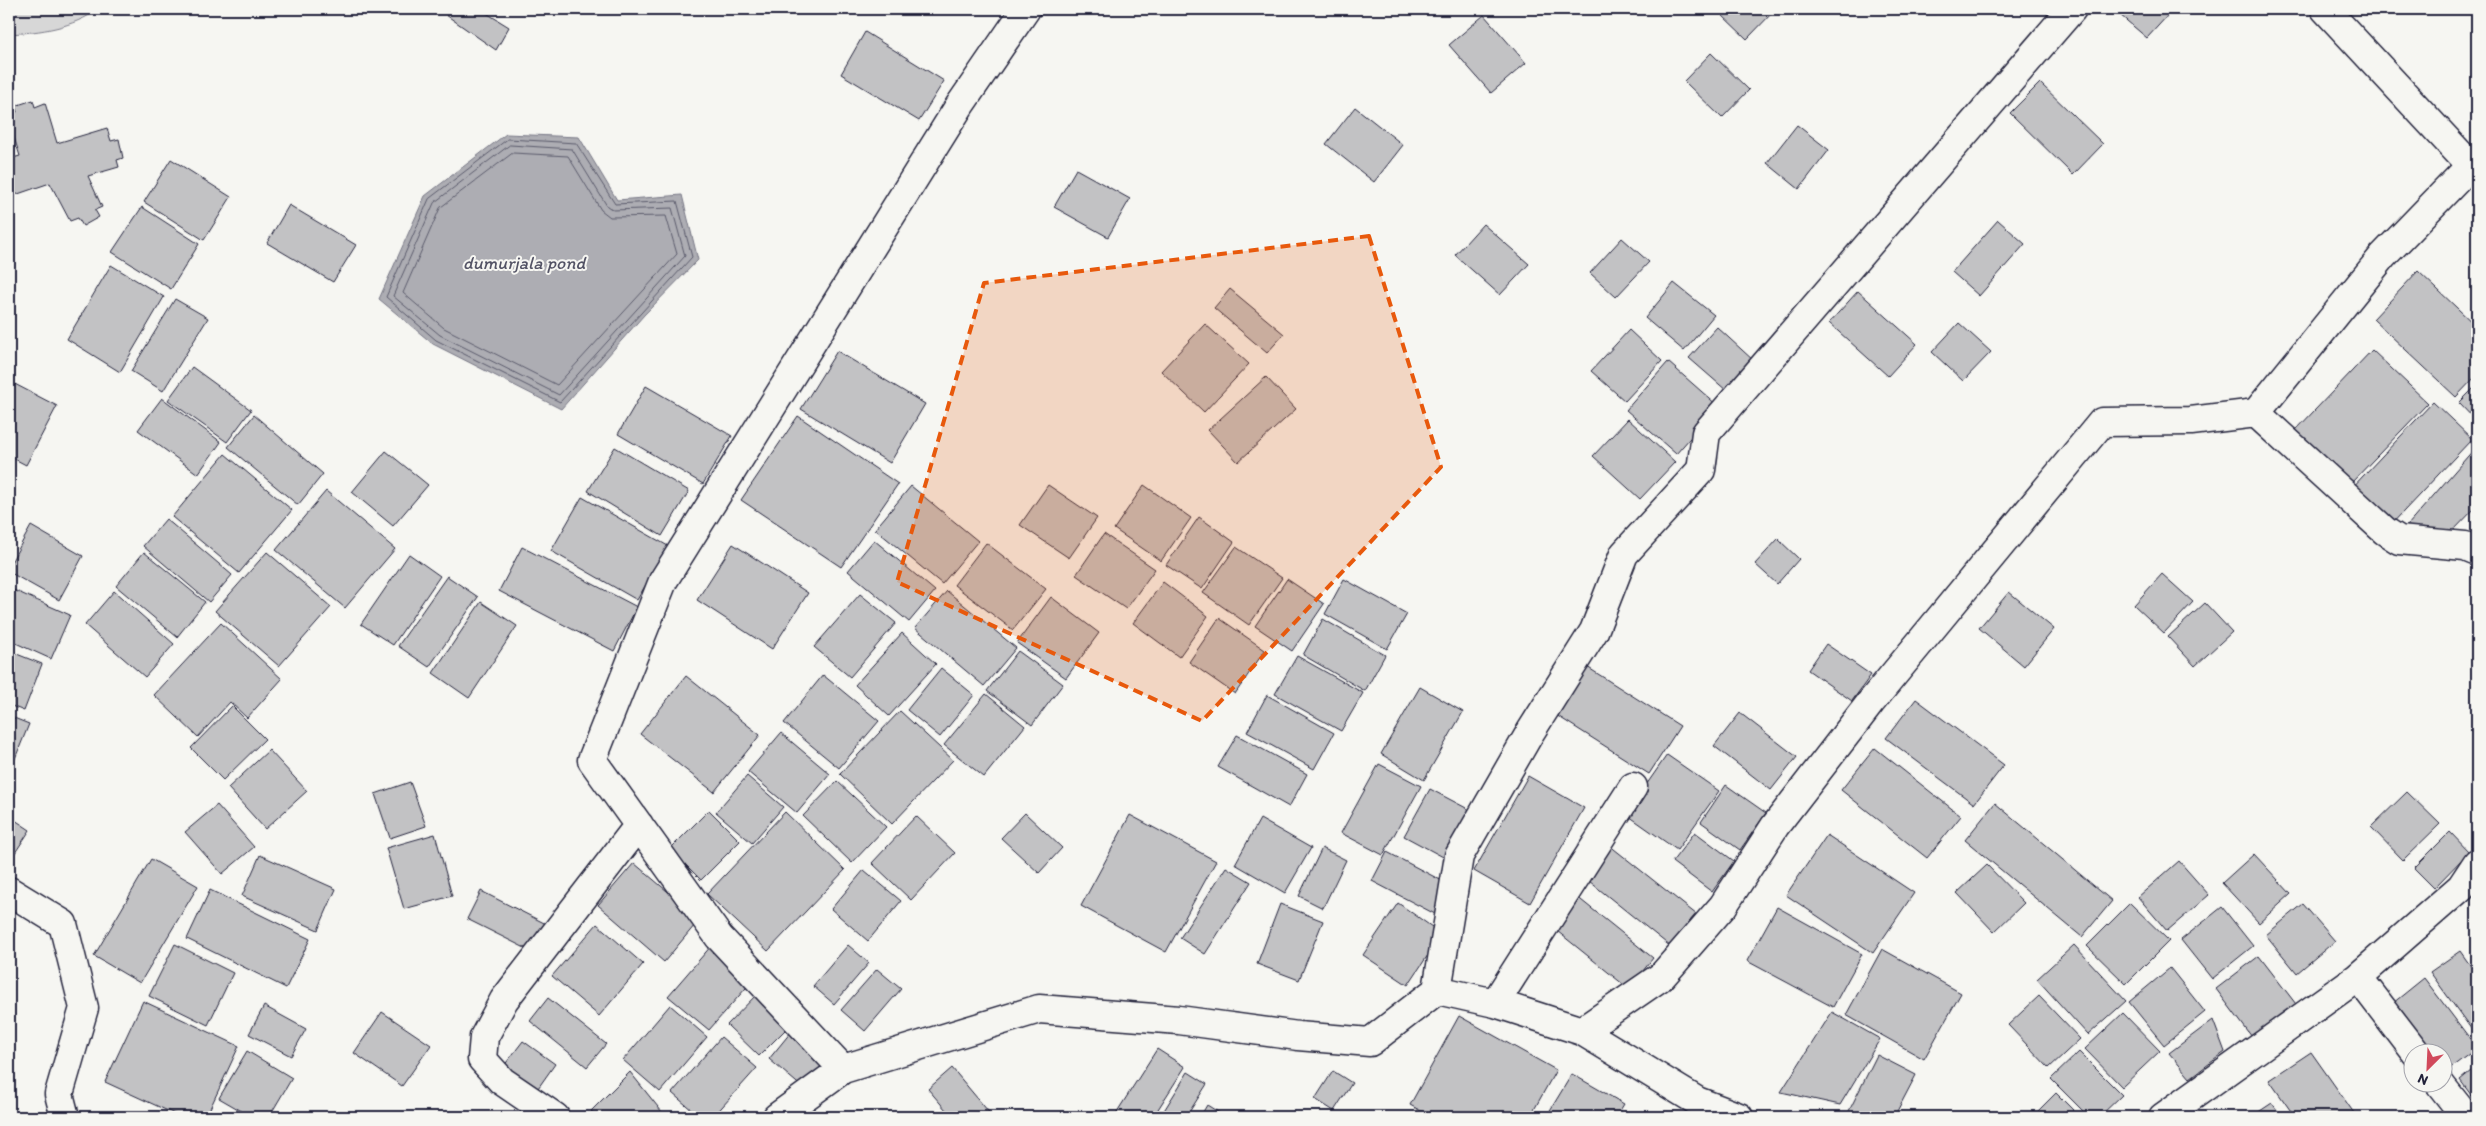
<svg xmlns="http://www.w3.org/2000/svg" width="2486" height="1126" font-family="Itim,sans-serif">
	<rect width="100%" height="100%" fill="#f6f6f2"/>
	<filter id="ink" filterUnits="userSpaceOnUse"><feTurbulence type="fractalNoise" baseFrequency=".02" numOctaves="2"/><feDisplacementMap in="SourceGraphic" scale="10" xChannelSelector="R" yChannelSelector="G"/><feConvolveMatrix kernelMatrix="1 2 1 2 8 2 1 2 1" color-interpolation-filters="sRGB"/></filter>
	<g filter="url(#ink)">
		<path fill="#d7d7d7" stroke="#7c7c89" d="M 9,9 L 99,9 C 72,28 41,32 9,34 Z"/>
		<path fill="#adadb3" stroke="#757583" d="M 506,134 L 579,137 L 617,200 L 682,195 L 698,260 L 644,315 L 561,409 L 433,344 L 379,299 L 425,196 Z"/>
		<g fill="none" stroke-linecap="round" stroke-linejoin="round">
			<path stroke="#5a5a6b" stroke-width="1" d="M 508,139 L 576,143 L 615,204 L 677,201 L 692,257 L 560,402 L 436,340 L 386,297 L 429,199 Z
				M 510,145 L 572,149 L 607,206 L 613,210 L 672,208 L 685,256 L 559,395 L 440,335 L 393,296 L 434,203 Z
				M 513,153 L 568,156 L 601,210 L 610,217 L 666,216 L 677,254 L 557,385 L 444,328 L 403,293 L 440,208 Z"/>
		</g>
		<path fill="#c2c2c4" stroke="#22223b" d="M 452,9 L 480,9 L 509,27 L 496,50 L 446,15 Z
			M 1726,9 L 1776,9 L 1747,39 L 1721,14 Z
			M 2113,9 L 2163,9 L 2169,14 L 2147,38 Z
			M 1484,15 L 1526,63 L 1491,93 L 1449,45 Z
			M 865,32 L 944,81 L 919,121 L 841,74 Z
			M 1711,53 L 1749,90 L 1722,118 L 1684,81 Z
			M 2040,83 L 2103,144 L 2073,175 L 2010,113 Z
			M 33,100 L 35,107 L 45,103 L 57,143 L 107,128 L 111,141 L 119,139 L 123,158 L 117,160 L 119,167 L 88,176 L 102,207 L 95,210 L 99,217 L 83,226 L 78,218 L 70,221 L 50,183 L 9,197 L 9,159 L 20,156 L 9,122 L 9,115 L 17,112 L 15,106 Z
			M 1355,107 L 1403,145 L 1374,182 L 1326,144 Z
			M 1797,125 L 1829,150 L 1799,189 L 1767,163 Z
			M 171,159 L 231,197 L 204,240 L 144,202 Z
			M 1076,169 L 1130,199 L 1108,237 L 1054,207 Z
			M 289,205 L 356,245 L 333,282 L 267,243 Z
			M 142,207 L 199,244 L 171,289 L 112,252 Z
			M 1998,220 L 2025,244 L 1979,296 L 1952,272 Z
			M 1483,224 L 1529,264 L 1500,295 L 1455,255 Z
			M 1622,238 L 1649,262 L 1616,297 L 1590,273 Z
			M 111,265 L 164,297 L 120,372 L 67,339 Z
			M 2418,271 L 2477,327 L 2477,375 L 2456,397 L 2373,319 Z
			M 1674,283 L 1714,315 L 1684,351 L 1645,318 Z
			M 1230,289 L 1284,334 L 1267,353 L 1214,308 Z
			M 1858,291 L 1917,344 L 1888,376 L 1829,323 Z
			M 175,299 L 208,318 L 163,391 L 131,371 Z
			M 1959,323 L 1991,352 L 1963,381 L 1932,352 Z
			M 1205,324 L 1249,364 L 1204,412 L 1161,371 Z
			M 1717,327 L 1754,361 L 1727,391 L 1689,358 Z
			M 1629,330 L 1662,361 L 1625,401 L 1591,371 Z
			M 2372,350 L 2428,403 L 2351,483 L 2296,430 Z
			M 837,351 L 925,404 L 890,463 L 801,409 Z
			M 1668,362 L 1718,406 L 1676,454 L 1626,410 Z
			M 192,367 L 251,410 L 227,442 L 168,400 Z
			M 1266,377 L 1296,409 L 1238,462 L 1208,430 Z
			M 9,381 L 57,406 L 26,465 L 9,456 Z
			M 2477,385 L 2477,422 L 2459,403 Z
			M 646,386 L 732,436 L 703,484 L 618,434 Z
			M 162,398 L 221,442 L 198,474 L 138,430 Z
			M 2433,402 L 2472,439 L 2387,529 L 2348,492 Z
			M 254,415 L 323,474 L 298,505 L 228,447 Z
			M 798,416 L 898,484 L 841,567 L 741,500 Z
			M 1628,419 L 1675,462 L 1640,499 L 1593,456 Z
			M 615,447 L 689,491 L 662,536 L 588,491 Z
			M 2475,448 L 2477,450 L 2477,506 L 2451,533 L 2407,526 Z
			M 386,451 L 428,485 L 393,526 L 352,492 Z
			M 225,454 L 292,510 L 239,573 L 172,517 Z
			M 1048,485 L 1097,518 L 1069,558 L 1020,525 Z
			M 1144,485 L 1191,518 L 1161,561 L 1114,529 Z
			M 911,486 L 978,541 L 942,584 L 875,529 Z
			M 326,491 L 395,549 L 345,608 L 276,550 Z
			M 582,497 L 668,546 L 637,600 L 551,551 Z
			M 1199,517 L 1234,542 L 1202,589 L 1166,565 Z
			M 166,519 L 232,575 L 209,602 L 143,546 Z
			M 31,526 L 83,556 L 59,600 L 9,572 L 9,566 Z
			M 1104,534 L 1155,569 L 1126,609 L 1076,575 Z
			M 1778,539 L 1799,559 L 1777,584 L 1755,564 Z
			M 874,540 L 935,591 L 909,622 L 848,571 Z
			M 986,543 L 1046,589 L 1013,630 L 954,585 Z
			M 733,544 L 808,593 L 772,649 L 697,600 Z
			M 522,547 L 637,607 L 614,651 L 499,591 Z
			M 1236,547 L 1282,578 L 1249,625 L 1203,593 Z
			M 144,552 L 205,602 L 177,637 L 116,586 Z
			M 267,552 L 331,607 L 279,666 L 215,611 Z
			M 409,554 L 440,576 L 393,645 L 361,624 Z
			M 2162,574 L 2193,602 L 2164,633 L 2134,605 Z
			M 447,576 L 478,597 L 429,667 L 398,646 Z
			M 1287,579 L 1324,604 L 1292,651 L 1255,626 Z
			M 1344,579 L 1407,614 L 1387,649 L 1325,614 Z
			M 1163,582 L 1208,616 L 1179,657 L 1133,623 Z
			M 9,588 L 70,615 L 51,659 L 9,640 Z
			M 114,591 L 174,644 L 145,677 L 85,625 Z
			M 947,591 L 1016,648 L 984,686 L 915,628 Z
			M 2009,592 L 2054,629 L 2024,666 L 1979,628 Z
			M 860,594 L 896,623 L 850,677 L 814,647 Z
			M 1051,597 L 1099,633 L 1066,678 L 1017,643 Z
			M 481,602 L 517,626 L 469,698 L 433,673 Z
			M 2205,603 L 2232,632 L 2195,666 L 2168,637 Z
			M 1219,618 L 1265,650 L 1235,694 L 1189,662 Z
			M 1323,619 L 1385,655 L 1365,691 L 1303,655 Z
			M 221,623 L 282,679 L 247,718 L 230,702 L 198,737 L 154,695 Z
			M 902,633 L 936,664 L 889,716 L 855,685 Z
			M 1826,644 L 1871,675 L 1852,701 L 1808,670 Z
			M 9,651 L 42,664 L 24,711 L 9,705 Z
			M 1018,651 L 1063,684 L 1032,725 L 987,691 Z
			M 1297,656 L 1363,693 L 1341,731 L 1275,694 Z
			M 1587,667 L 1680,726 L 1649,774 L 1556,715 Z
			M 941,668 L 974,695 L 940,737 L 907,710 Z
			M 823,675 L 879,721 L 839,768 L 784,723 Z
			M 686,676 L 760,735 L 714,792 L 640,734 Z
			M 1420,687 L 1463,712 L 1424,780 L 1381,754 Z
			M 986,694 L 1025,726 L 984,777 L 944,745 Z
			M 1267,695 L 1334,733 L 1314,769 L 1247,732 Z
			M 1916,699 L 2004,765 L 1974,804 L 1886,738 Z
			M 232,706 L 265,739 L 223,780 L 191,748 Z
			M 900,711 L 953,760 L 892,824 L 840,774 Z
			M 1740,713 L 1797,757 L 1771,790 L 1714,746 Z
			M 9,716 L 29,724 L 12,766 L 9,764 Z
			M 781,733 L 830,774 L 797,813 L 748,772 Z
			M 1237,735 L 1307,774 L 1289,807 L 1218,767 Z
			M 1875,748 L 1961,816 L 1927,858 L 1841,790 Z
			M 269,750 L 307,791 L 265,829 L 228,788 Z
			M 1667,755 L 1719,791 L 1677,850 L 1626,814 Z
			M 1379,764 L 1421,786 L 1383,855 L 1341,833 Z
			M 747,776 L 783,807 L 752,843 L 716,812 Z
			M 1528,776 L 1584,808 L 1530,903 L 1474,871 Z
			M 837,781 L 886,827 L 852,863 L 803,816 Z
			M 410,782 L 426,826 L 390,838 L 375,794 Z
			M 1726,785 L 1766,813 L 1740,850 L 1701,822 Z
			M 1430,789 L 1470,810 L 1445,858 L 1404,836 Z
			M 2407,792 L 2440,824 L 2403,860 L 2371,827 Z
			M 1995,803 L 2112,901 L 2082,937 L 1965,840 Z
			M 217,805 L 254,847 L 222,874 L 185,832 Z
			M 709,810 L 740,841 L 701,880 L 670,849 Z
			M 785,812 L 845,870 L 768,951 L 707,894 Z
			M 1025,813 L 1062,848 L 1039,873 L 1001,838 Z
			M 1130,815 L 1216,861 L 1166,952 L 1081,906 Z
			M 9,816 L 30,830 L 9,862 Z
			M 916,816 L 955,853 L 911,900 L 872,863 Z
			M 1260,819 L 1311,848 L 1285,893 L 1235,864 Z
			M 1695,832 L 1734,861 L 1712,892 L 1672,862 Z
			M 2450,832 L 2469,852 L 2434,888 L 2414,868 Z
			M 435,834 L 452,896 L 404,909 L 386,848 Z
			M 1827,835 L 1914,893 L 1873,953 L 1786,895 Z
			M 1609,845 L 1697,915 L 1671,947 L 1584,877 Z
			M 1322,848 L 1346,860 L 1323,908 L 1299,896 Z
			M 1387,852 L 1450,885 L 1435,914 L 1372,881 Z
			M 2254,854 L 2291,894 L 2259,923 L 2222,883 Z
			M 260,855 L 336,889 L 318,930 L 242,896 Z
			M 151,859 L 198,886 L 140,983 L 94,956 Z
			M 2179,861 L 2209,895 L 2167,931 L 2138,897 Z
			M 634,863 L 700,919 L 664,962 L 598,905 Z
			M 1987,865 L 2024,903 L 1994,932 L 1957,893 Z
			M 1226,867 L 1251,882 L 1205,954 L 1180,938 Z
			M 864,870 L 901,901 L 868,941 L 831,909 Z
			M 210,890 L 310,939 L 286,988 L 187,939 Z
			M 481,891 L 550,926 L 535,953 L 467,919 Z
			M 1576,896 L 1653,958 L 1629,989 L 1552,927 Z
			M 1398,903 L 1442,934 L 1408,985 L 1363,955 Z
			M 2130,903 L 2169,941 L 2126,984 L 2087,946 Z
			M 1280,904 L 1323,921 L 1299,980 L 1257,964 Z
			M 2303,904 L 2335,941 L 2297,973 L 2266,935 Z
			M 1777,907 L 1862,954 L 1833,1007 L 1747,961 Z
			M 2222,907 L 2253,946 L 2212,979 L 2181,940 Z
			M 597,924 L 643,964 L 599,1016 L 552,976 Z
			M 175,944 L 233,973 L 208,1025 L 149,996 Z
			M 712,945 L 753,980 L 709,1030 L 668,996 Z
			M 848,945 L 869,963 L 834,1004 L 813,986 Z
			M 2074,945 L 2126,1001 L 2088,1035 L 2037,979 Z
			M 1882,949 L 1961,993 L 1924,1059 L 1846,1015 Z
			M 2460,951 L 2477,975 L 2477,1037 L 2430,972 Z
			M 2259,956 L 2299,1008 L 2255,1041 L 2216,989 Z
			M 2170,968 L 2205,1012 L 2164,1045 L 2129,1002 Z
			M 877,969 L 901,989 L 865,1031 L 841,1010 Z
			M 2424,978 L 2477,1048 L 2445,1072 L 2444,1054 L 2431,1054 L 2393,1003 Z
			M 758,993 L 791,1024 L 759,1056 L 727,1025 Z
			M 2039,996 L 2080,1039 L 2049,1068 L 2008,1025 Z
			M 548,998 L 606,1044 L 587,1067 L 530,1021 Z
			M 143,1001 L 239,1046 L 206,1117 L 181,1117 L 105,1082 Z
			M 670,1005 L 707,1037 L 660,1092 L 623,1060 Z
			M 264,1006 L 306,1029 L 291,1056 L 249,1034 Z
			M 382,1012 L 431,1045 L 402,1086 L 354,1053 Z
			M 1832,1012 L 1880,1039 L 1840,1105 L 1781,1092 Z
			M 2123,1013 L 2160,1051 L 2122,1087 L 2085,1049 Z
			M 1459,1016 L 1556,1070 L 1530,1117 L 1432,1117 L 1410,1105 Z
			M 2213,1020 L 2225,1052 L 2190,1078 L 2169,1053 Z
			M 791,1032 L 826,1062 L 803,1088 L 769,1059 Z
			M 721,1037 L 757,1068 L 713,1117 L 700,1117 L 672,1093 Z
			M 523,1041 L 555,1064 L 536,1091 L 503,1067 Z
			M 1157,1049 L 1185,1067 L 1153,1117 L 1118,1117 L 1115,1115 Z
			M 247,1051 L 292,1078 L 269,1117 L 252,1117 L 219,1098 Z
			M 2079,1052 L 2122,1095 L 2099,1117 L 2089,1117 L 2051,1079 Z
			M 2311,1052 L 2354,1113 L 2348,1117 L 2295,1117 L 2269,1080 Z
			M 1877,1055 L 1916,1075 L 1894,1117 L 1864,1117 L 1848,1113 Z
			M 2477,1066 L 2477,1103 L 2460,1080 Z
			M 952,1068 L 993,1117 L 952,1117 L 928,1089 Z
			M 1333,1071 L 1352,1083 L 1334,1111 L 1315,1099 Z
			M 630,1072 L 666,1117 L 599,1117 L 591,1111 Z
			M 1188,1072 L 1207,1084 L 1186,1117 L 1160,1117 Z
			M 1572,1074 L 1624,1104 L 1616,1117 L 1546,1117 Z
			M 2056,1093 L 2080,1117 L 2032,1117 Z
			M 2272,1103 L 2282,1117 L 2251,1117 Z
			M 1207,1105 L 1226,1117 L 1200,1117 Z"/>
		<g fill="none" stroke-linecap="round" stroke-linejoin="round">
			<g stroke="#22223b" stroke-width="31">
				<path id="minor" d="M 2325,9 L 2471,166
					M 2256,413 L 2385,531 L 2399,540 L 2465,546 L 2477,551
					M 9,891 L 63,924 L 84,1008 L 59,1094 L 65,1117
					M 2358,977 L 2461,887 L 2477,863
					M 1437,990 L 1459,856 L 1531,731 L 1594,631 L 1624,554 L 1701,470 L 1706,433 L 2072,9
					M 1495,1003 L 1633,787
					M 1582,1031 L 1697,1101 L 1739,1117
					M 843,1069 L 719,937 L 592,760 L 663,581 L 960,105 L 1026,9
					M 2440,1084 L 2466,1117
					M 555,1117 L 502,1081 L 482,1059 L 484,1037 L 504,1000 L 639,825
					M 777,1117 L 843,1069 L 1039,1009 L 1179,1020 L 1298,1036 L 1370,1042 L 1437,990 L 1495,1003 L 1582,1031 L 1662,976 L 1723,906 L 1775,826 L 1871,702 L 2102,422 L 2191,421 L 2256,413 L 2383,256 L 2477,159
					M 2163,1117 L 2358,977 L 2417,1054"/>
			</g>
			<use href="#minor" stroke="#f6f6f2" stroke-width="28"/>
		</g>
	</g>
	<path fill="#e8590c" fill-opacity="0.2" stroke="#e8590c" stroke-width="4" stroke-dasharray="10 6" stroke-linejoin="round" d="M 1369,236 L 1441,467 L 1202,721 L 897,582 L 984,283 Z"/>
	<g text-anchor="middle" dominant-baseline="central" stroke-width="4" stroke-linejoin="round" paint-order="stroke">
		<g font-size="18" font-style="italic" fill="#535365" stroke="#f6f6f2">
			<text x="524" y="263">dumurjala pond</text>
		</g>
	</g>
	<rect width="2486" height="1126" fill="none" stroke="#f6f6f2" stroke-width="30"/>
	<rect x="15" y="15" width="2456" height="1096" fill="none" stroke="#22223b" stroke-width="2" filter="url(#ink)"/>
	<g transform="translate(2428 1068) rotate(204)"><circle r="24" fill="#f6f6f2" stroke="#a1a1a9"/>
	<path d="M0-4L9 19L0 12L-9 19Z" fill="#d1495b"/>
	<text y="-8" font-size="14" font-weight="bold" text-anchor="middle" fill="#22223b">N</text>
	</g>
</svg>
